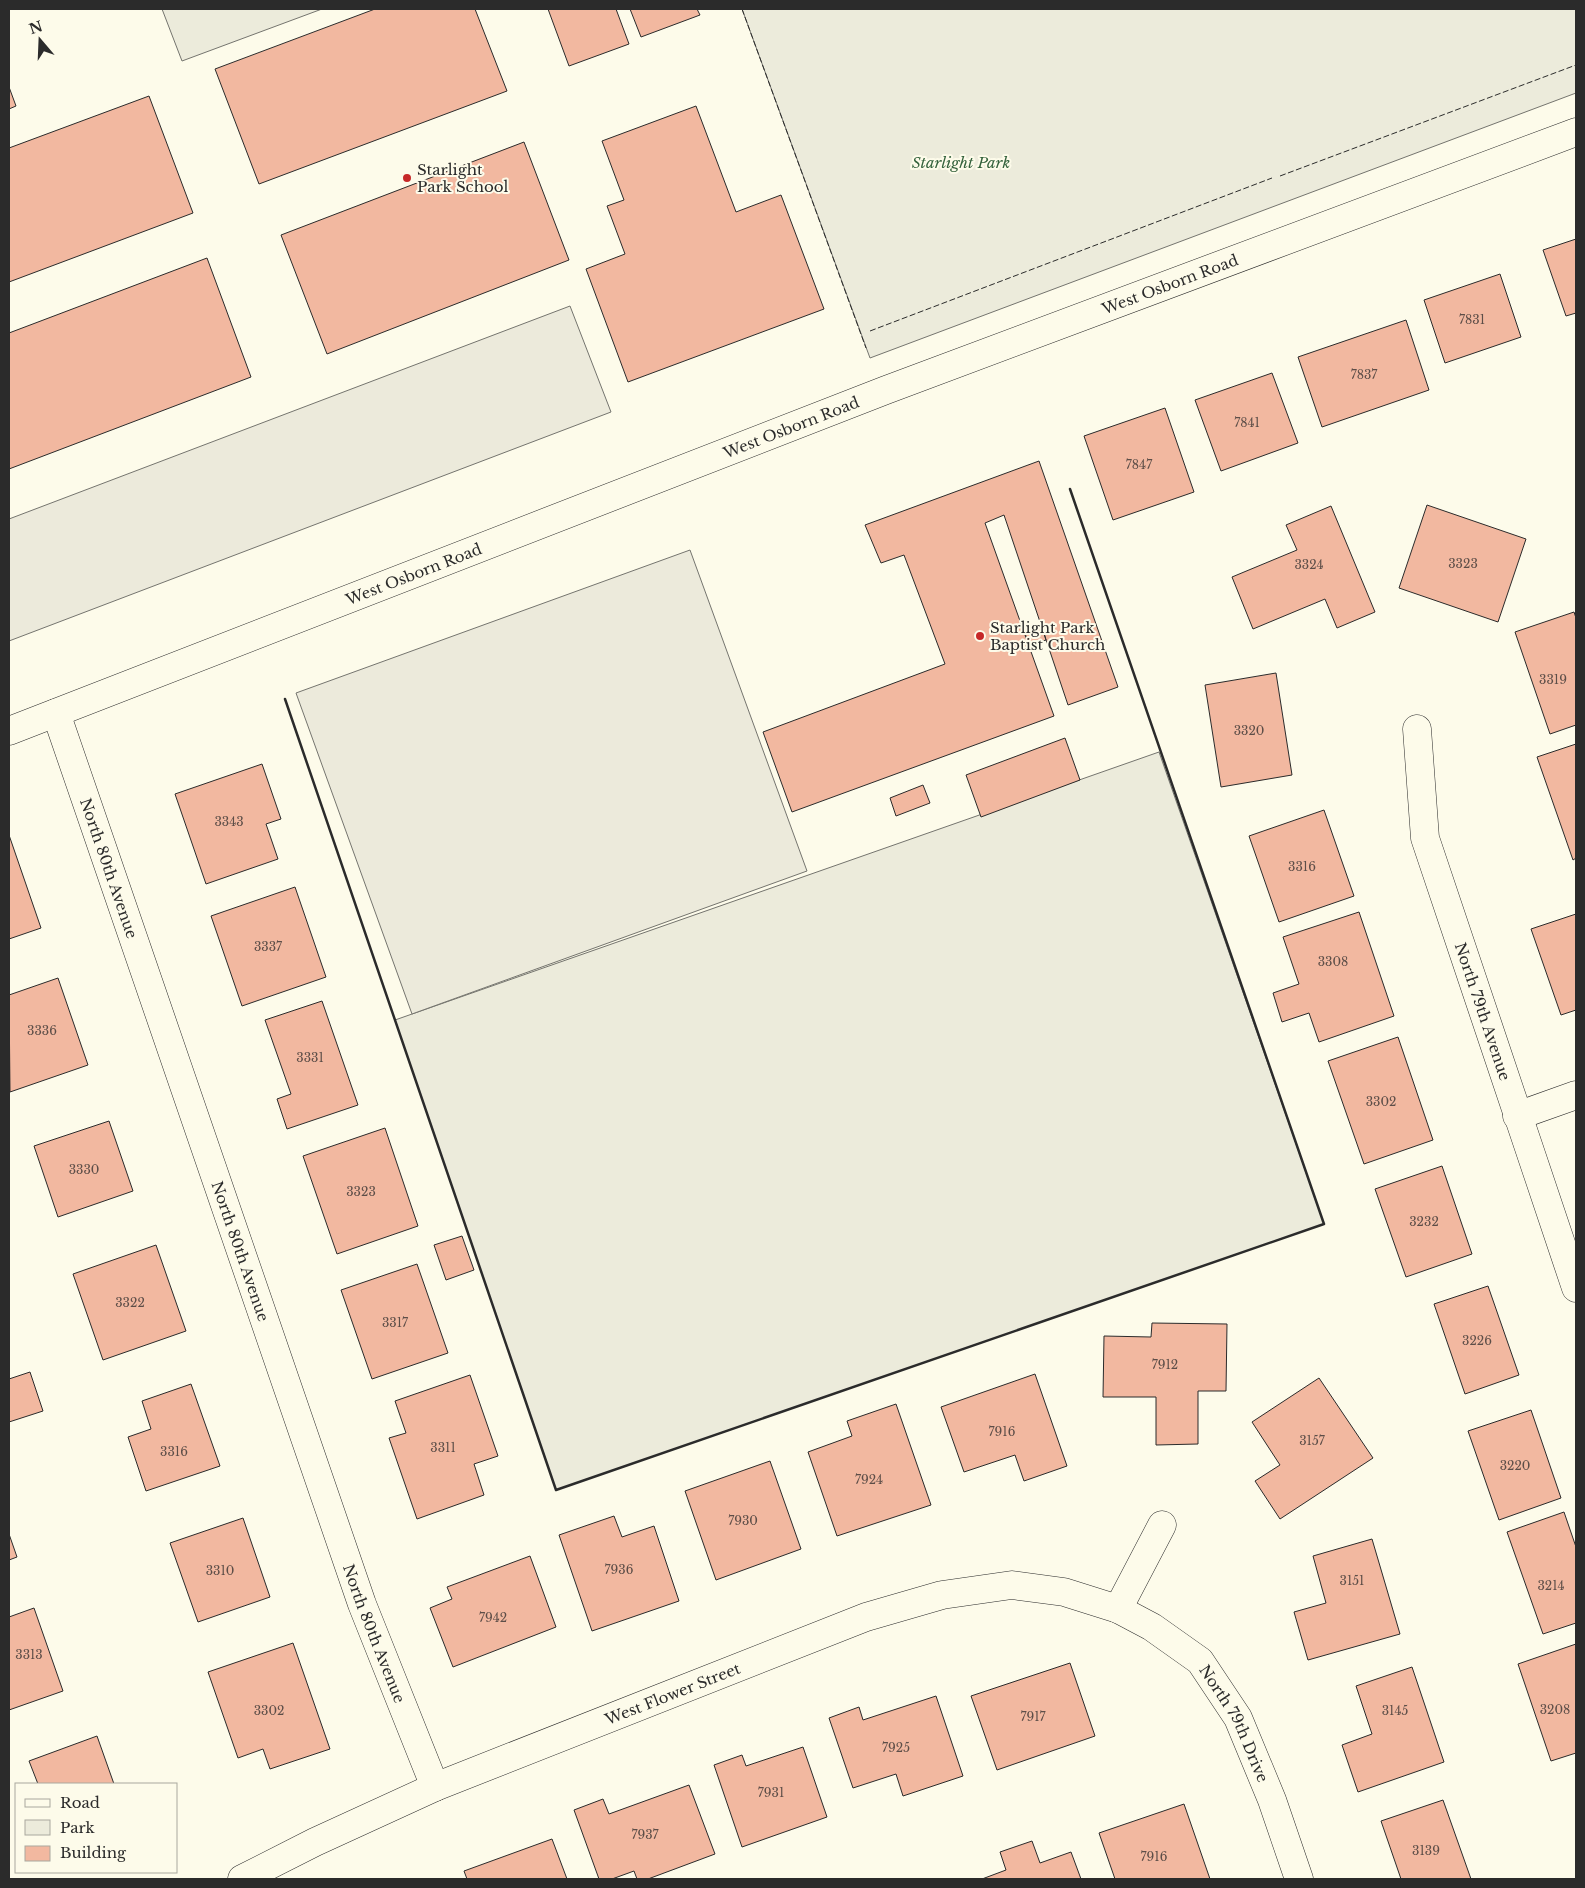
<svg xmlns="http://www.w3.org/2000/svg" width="1585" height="1888" font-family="'Libre Baskerville',serif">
	<rect width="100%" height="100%" fill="#fdfbea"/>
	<path fill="#ecebdb" stroke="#74746e" d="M 162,9 L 322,9 L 182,61 Z
		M 742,9 L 1576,9 L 1576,93 L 870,358 Z
		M 1159,752 L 1324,1224 L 556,1490 L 395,1020 Z"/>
	<path fill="#eceadb" stroke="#74746e" d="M 570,306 L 611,412 L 9,641 L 9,519 Z
		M 690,550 L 807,871 L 412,1014 L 296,693 Z"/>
	<path fill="#f2b8a0" stroke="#2b2b2b" d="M 375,9 L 475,9 L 507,91 L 259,184 L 215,69 Z
		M 548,9 L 616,9 L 629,44 L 569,66 Z
		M 630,9 L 697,9 L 700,15 L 641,37 Z
		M 9,87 L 16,106 L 9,109 Z
		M 149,96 L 193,213 L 9,282 L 9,148 Z
		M 696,106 L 736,212 L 781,195 L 824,309 L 628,382 L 586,269 L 625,254 L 607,206 L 624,200 L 602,141 Z
		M 524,142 L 569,260 L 327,354 L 281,235 Z
		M 1576,239 L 1576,313 L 1566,316 L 1543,250 Z
		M 207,258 L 251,377 L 9,469 L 9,333 Z
		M 1500,274 L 1521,337 L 1445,363 L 1424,300 Z
		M 1406,320 L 1429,390 L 1322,427 L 1298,357 Z
		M 1272,373 L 1298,443 L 1221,471 L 1195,400 Z
		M 1165,408 L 1194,492 L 1113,520 L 1084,436 Z
		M 1039,461 L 1118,687 L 1068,705 L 1004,515 L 985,523 L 1054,716 L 792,812 L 763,732 L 945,664 L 904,555 L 881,563 L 865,525 Z
		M 1427,505 L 1526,539 L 1498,622 L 1399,588 Z
		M 1331,506 L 1375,612 L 1337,628 L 1325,599 L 1253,629 L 1232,577 L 1297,550 L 1286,525 Z
		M 1574,612 L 1576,618 L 1576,725 L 1550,734 L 1515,632 Z
		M 1042,626 L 1046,640 L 1029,646 L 1025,633 Z
		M 1276,673 L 1292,775 L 1221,787 L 1205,685 Z
		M 1065,738 L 1080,780 L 981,817 L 966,775 Z
		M 1576,744 L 1576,858 L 1573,860 L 1537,757 Z
		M 262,764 L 281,819 L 266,824 L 278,859 L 206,884 L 175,794 Z
		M 923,785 L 930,803 L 896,816 L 890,798 Z
		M 1324,810 L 1354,896 L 1279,922 L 1249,836 Z
		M 9,835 L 41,928 L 9,939 Z
		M 295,887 L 326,977 L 242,1006 L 211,916 Z
		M 1359,912 L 1394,1016 L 1319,1042 L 1309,1013 L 1282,1022 L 1273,993 L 1299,984 L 1283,937 Z
		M 1576,914 L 1576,1010 L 1561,1015 L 1531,929 Z
		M 58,978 L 88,1065 L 10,1092 L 9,995 Z
		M 322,1001 L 358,1105 L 287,1129 L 277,1099 L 291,1094 L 265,1020 Z
		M 1398,1037 L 1433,1140 L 1364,1164 L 1328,1061 Z
		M 109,1121 L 133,1191 L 58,1217 L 34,1146 Z
		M 385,1128 L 418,1226 L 337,1254 L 303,1156 Z
		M 1442,1166 L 1472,1254 L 1406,1277 L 1375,1189 Z
		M 462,1236 L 474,1270 L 446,1280 L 434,1245 Z
		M 156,1245 L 186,1331 L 103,1360 L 73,1274 Z
		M 417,1264 L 448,1353 L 372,1379 L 341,1290 Z
		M 1488,1286 L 1519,1375 L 1465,1394 L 1434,1304 Z
		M 1152,1323 L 1227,1324 L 1226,1391 L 1198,1391 L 1198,1444 L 1156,1445 L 1156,1397 L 1103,1397 L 1104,1336 L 1151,1337 Z
		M 30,1372 L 43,1411 L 9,1422 L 9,1379 Z
		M 1035,1374 L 1067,1466 L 1024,1481 L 1015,1455 L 964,1472 L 941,1407 Z
		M 470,1375 L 498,1456 L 474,1464 L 484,1495 L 417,1519 L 389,1438 L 406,1433 L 395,1401 Z
		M 1319,1378 L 1373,1458 L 1280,1519 L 1255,1481 L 1280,1465 L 1252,1422 Z
		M 191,1384 L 220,1466 L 146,1491 L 128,1437 L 151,1429 L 142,1401 Z
		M 896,1404 L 931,1505 L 837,1536 L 808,1452 L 852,1436 L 847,1421 Z
		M 1531,1410 L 1561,1498 L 1499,1520 L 1468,1431 Z
		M 770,1461 L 801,1549 L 716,1580 L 685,1491 Z
		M 1564,1512 L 1576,1547 L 1576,1623 L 1543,1634 L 1507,1532 Z
		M 614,1516 L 622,1537 L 654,1526 L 679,1601 L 592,1631 L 559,1535 Z
		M 243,1518 L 270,1597 L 198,1622 L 170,1543 Z
		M 9,1534 L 17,1557 L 9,1560 Z
		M 1372,1539 L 1400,1634 L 1308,1660 L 1294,1612 L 1326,1603 L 1313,1556 Z
		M 530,1556 L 556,1627 L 453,1667 L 430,1608 L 452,1599 L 447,1587 Z
		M 34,1608 L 63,1691 L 9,1710 L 9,1617 Z
		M 293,1643 L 330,1749 L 270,1769 L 263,1749 L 238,1758 L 208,1672 Z
		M 1576,1644 L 1576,1753 L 1551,1761 L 1518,1664 Z
		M 1070,1663 L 1095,1736 L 997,1770 L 971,1696 Z
		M 1412,1667 L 1444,1762 L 1358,1792 L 1342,1745 L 1372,1734 L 1356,1686 Z
		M 936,1696 L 963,1776 L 903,1796 L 896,1774 L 853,1788 L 829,1718 L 859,1707 L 863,1720 Z
		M 97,1736 L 114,1784 L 38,1784 L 29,1761 Z
		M 803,1747 L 827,1817 L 742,1847 L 714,1765 L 742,1755 L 746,1766 Z
		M 689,1785 L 715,1854 L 648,1879 L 637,1879 L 634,1871 L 612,1879 L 599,1879 L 574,1810 L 603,1799 L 609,1814 Z
		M 1443,1800 L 1471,1879 L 1401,1879 L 1381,1821 Z
		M 1184,1804 L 1210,1879 L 1115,1879 L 1099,1833 Z
		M 552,1839 L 567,1879 L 467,1879 L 464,1871 Z
		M 1032,1841 L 1040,1863 L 1071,1852 L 1081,1879 L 982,1879 L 1006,1870 L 1000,1852 Z"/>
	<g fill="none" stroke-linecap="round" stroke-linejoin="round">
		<g stroke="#2b2b2b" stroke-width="29">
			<g id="minor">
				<path id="s1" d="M 56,713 L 362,1604 L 435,1787"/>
				<path id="s2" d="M 1417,729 L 1425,838 L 1576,1288"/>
				<path id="s3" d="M 9,731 L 886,390 L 1576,132"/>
				<path d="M 1517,1116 L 1576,1095"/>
				<path d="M 1118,1609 L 1162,1525"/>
				<path id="s4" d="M 242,1879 L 315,1842 L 435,1787 L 866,1617 L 942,1595 L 1012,1585 L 1064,1592 L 1118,1609 L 1152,1627 L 1200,1661 L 1238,1718 L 1272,1800 L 1299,1879"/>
			</g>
		</g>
		<use href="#minor" stroke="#fdfbea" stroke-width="28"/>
		<path stroke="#2b2b2b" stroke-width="1" stroke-dasharray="6 2.5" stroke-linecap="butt" d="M 742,9 L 866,348
			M 1280,176 L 1576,65
			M 870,331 L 1272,178"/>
		<path stroke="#2b2b2b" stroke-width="2.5" d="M 285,699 L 556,1490 L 1324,1224 L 1070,489"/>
	</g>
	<g fill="#c62828" stroke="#fdfbea" stroke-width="2">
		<circle cx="407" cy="178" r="5"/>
		<circle cx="980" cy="636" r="5"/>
	</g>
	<g text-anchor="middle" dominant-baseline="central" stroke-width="4" stroke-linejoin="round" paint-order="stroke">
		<g font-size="12" fill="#5d4e48">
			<text x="1472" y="319">7831</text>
			<text x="1364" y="374">7837</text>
			<text x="1247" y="422">7841</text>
			<text x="1139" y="464">7847</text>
			<text x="1463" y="563">3323</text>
			<text x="1309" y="564">3324</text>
			<text x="1553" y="679">3319</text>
			<text x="1249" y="730">3320</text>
			<text x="229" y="821">3343</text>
			<text x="1302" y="866">3316</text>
			<text x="268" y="946">3337</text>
			<text x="1333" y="961">3308</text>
			<text x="42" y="1030">3336</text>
			<text x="310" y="1057">3331</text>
			<text x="1381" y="1101">3302</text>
			<text x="84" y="1169">3330</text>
			<text x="361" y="1191">3323</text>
			<text x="1424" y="1221">3232</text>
			<text x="130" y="1302">3322</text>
			<text x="395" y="1322">3317</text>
			<text x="1477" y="1340">3226</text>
			<text x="1165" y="1364">7912</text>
			<text x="1002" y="1431">7916</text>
			<text x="1312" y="1440">3157</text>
			<text x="443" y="1447">3311</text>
			<text x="174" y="1451">3316</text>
			<text x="1515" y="1465">3220</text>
			<text x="869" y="1479">7924</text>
			<text x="743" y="1520">7930</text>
			<text x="619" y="1569">7936</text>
			<text x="220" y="1570">3310</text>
			<text x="1352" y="1580">3151</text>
			<text x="1551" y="1585">3214</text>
			<text x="493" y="1617">7942</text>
			<text x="29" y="1654">3313</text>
			<text x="1555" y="1709">3208</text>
			<text x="269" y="1710">3302</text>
			<text x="1395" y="1710">3145</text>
			<text x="1033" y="1716">7917</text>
			<text x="896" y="1747">7925</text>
			<text x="771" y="1792">7931</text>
			<text x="645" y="1834">7937</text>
			<text x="1426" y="1850">3139</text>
			<text x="1154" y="1856">7916</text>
		</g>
		<g font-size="15" font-style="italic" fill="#34623c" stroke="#fdfbea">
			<text x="961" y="162">Starlight Park</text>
		</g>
		<g font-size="15" fill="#2b2b2b" stroke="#fdfbea" text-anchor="start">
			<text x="417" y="169">Starlight<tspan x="417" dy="17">Park School</tspan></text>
			<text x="990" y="627">Starlight Park<tspan x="990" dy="17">Baptist Church</tspan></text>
		</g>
		<g font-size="15" fill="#2b2b2b" stroke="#fdfbea">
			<text stroke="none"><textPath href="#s3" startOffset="1244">West Osborn Road</textPath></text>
			<text stroke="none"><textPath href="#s3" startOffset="839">West Osborn Road</textPath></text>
			<text stroke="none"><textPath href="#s3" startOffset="434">West Osborn Road</textPath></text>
			<text stroke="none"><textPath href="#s1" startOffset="164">North 80th Avenue</textPath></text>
			<text stroke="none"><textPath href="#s2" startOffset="292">North 79th Avenue</textPath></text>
			<text stroke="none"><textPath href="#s1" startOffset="569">North 80th Avenue</textPath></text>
			<text stroke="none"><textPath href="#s1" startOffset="974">North 80th Avenue</textPath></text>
			<text stroke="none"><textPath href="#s4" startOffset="469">West Flower Street</textPath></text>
			<text stroke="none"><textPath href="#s4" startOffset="1105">North 79th Drive</textPath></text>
		</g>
	</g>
	<rect width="1585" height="1888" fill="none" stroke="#2b2b2b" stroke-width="20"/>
	<rect x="15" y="1783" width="162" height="90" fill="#fdfbea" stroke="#a9a89e"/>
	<rect x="25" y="1799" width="25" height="8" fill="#fdfbea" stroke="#a9a89e"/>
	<text x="60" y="1808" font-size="15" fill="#2b2b2b">Road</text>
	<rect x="25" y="1820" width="25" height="15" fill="#ecebdb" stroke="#a9a89e"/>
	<text x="60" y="1833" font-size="15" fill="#2b2b2b">Park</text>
	<rect x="25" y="1846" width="25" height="15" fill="#f2b8a0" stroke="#a9a89e"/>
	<text x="60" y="1858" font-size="15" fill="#2b2b2b">Building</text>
	<g transform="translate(40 40) rotate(341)" stroke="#fdfbea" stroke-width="4" paint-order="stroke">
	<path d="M0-4L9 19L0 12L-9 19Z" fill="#2b2b2b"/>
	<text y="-8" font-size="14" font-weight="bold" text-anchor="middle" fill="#2b2b2b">N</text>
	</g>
</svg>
